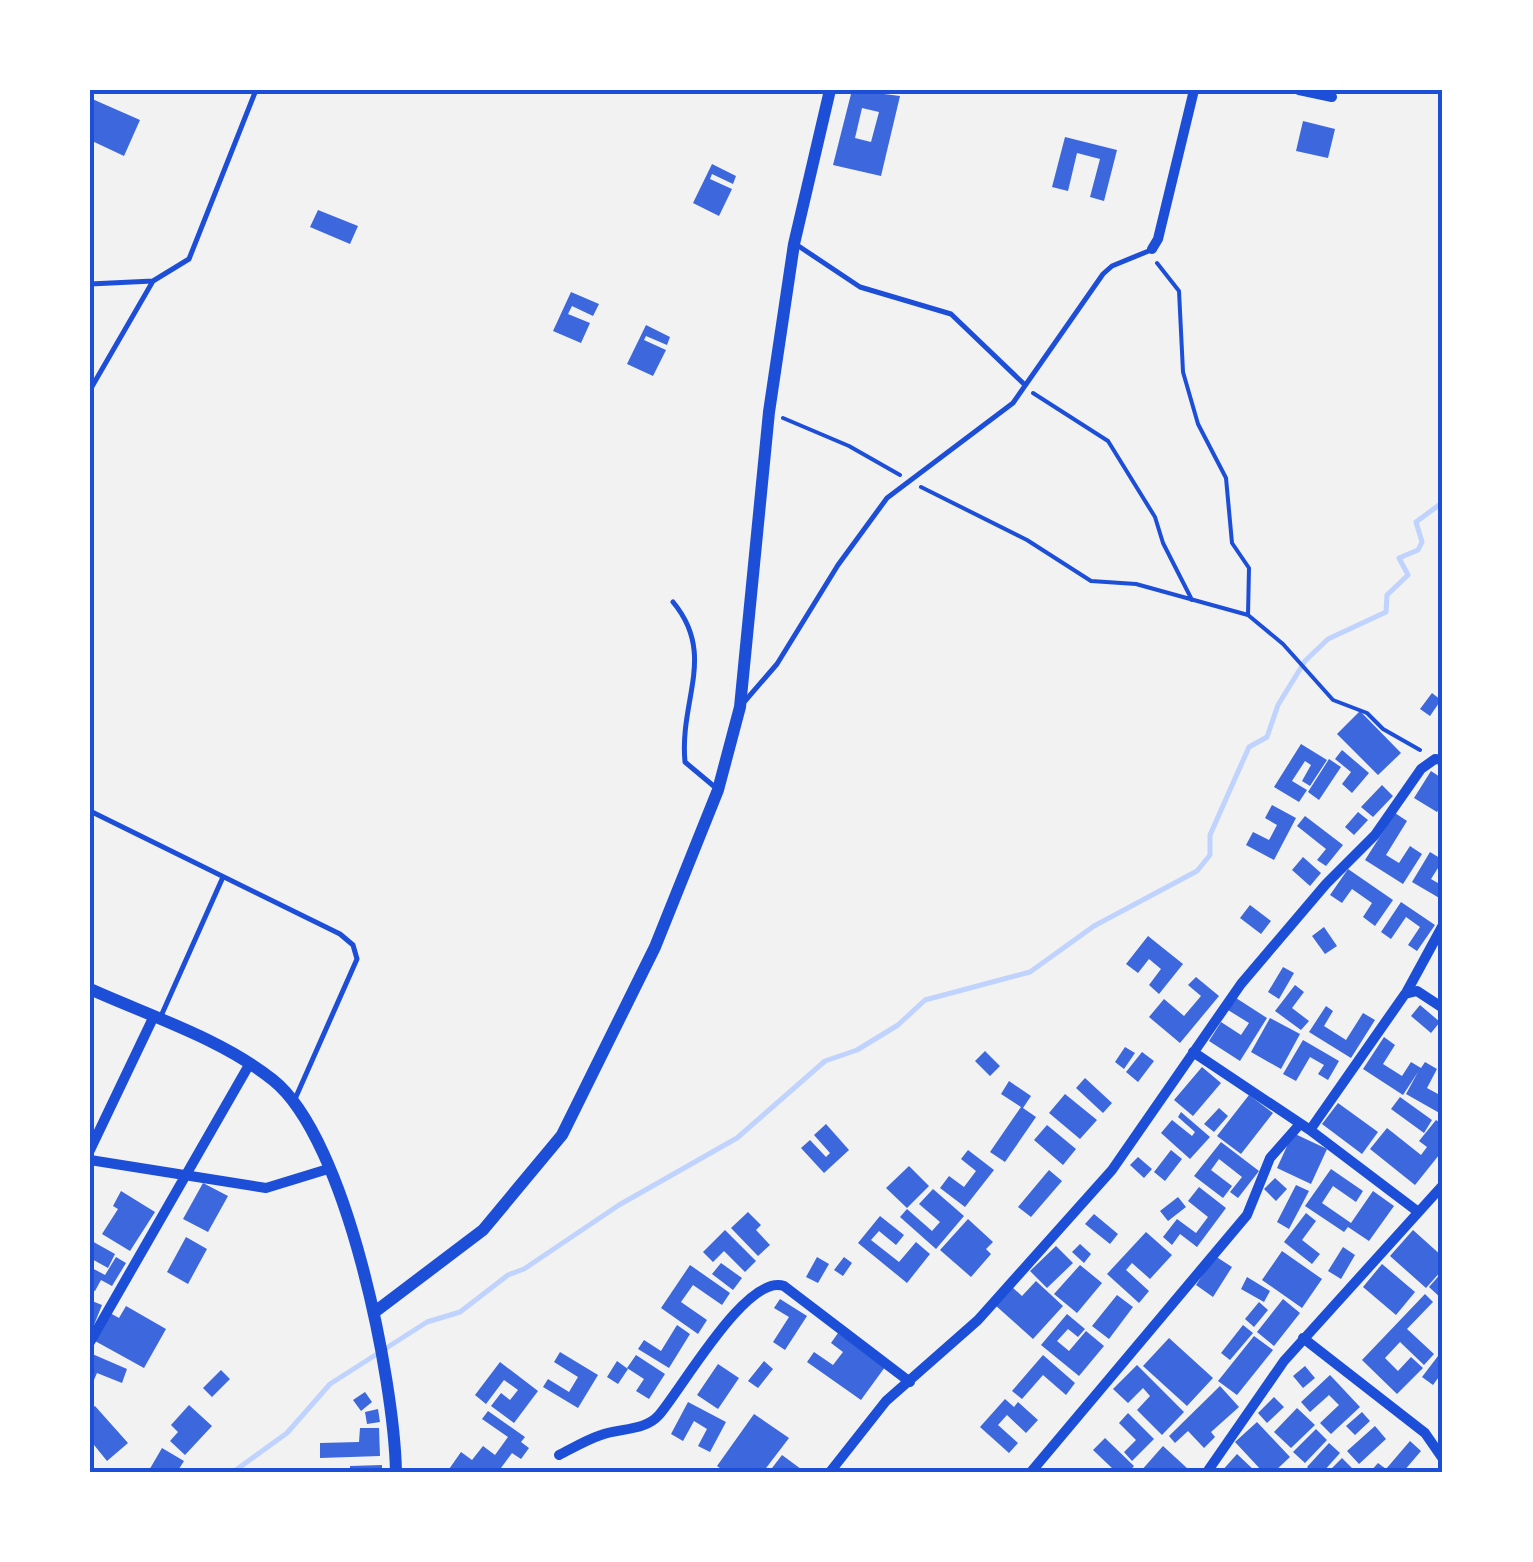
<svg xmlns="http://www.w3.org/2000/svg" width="1533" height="1562" font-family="Signika,sans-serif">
	<rect width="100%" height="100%" fill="#f2f2f2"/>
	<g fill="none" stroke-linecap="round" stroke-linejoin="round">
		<path stroke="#bfd3fe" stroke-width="5" d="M 233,1472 L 287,1433 L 330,1384 L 427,1322 L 460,1312 L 508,1275 L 524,1269 L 619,1205 L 737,1138 L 825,1061 L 857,1050 L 898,1025 L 925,1000 L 1030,972 L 1094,926 L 1197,871 L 1210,855 L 1210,835 L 1249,747 L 1267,737 L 1278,705 L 1305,661 L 1328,639 L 1386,612 L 1387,595 L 1408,575 L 1399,558 L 1418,550 L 1422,542 L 1416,522 L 1443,502"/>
	</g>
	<path fill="#3d67dc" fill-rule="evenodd" d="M 852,90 L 900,96 L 881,176 L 833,165 ZM 862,108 L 879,112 L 871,142 L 855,138 Z
		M 90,98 L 140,120 L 124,156 L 90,140 Z
		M 1303,121 L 1335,129 L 1328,158 L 1296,151 Z
		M 1065,137 L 1117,150 L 1104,201 L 1090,197 L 1100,159 L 1077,153 L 1068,191 L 1052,187 Z
		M 712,164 L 736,176 L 733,184 L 712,174 L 710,179 L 732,189 L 719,216 L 693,203 Z
		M 318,210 L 358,226 L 350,244 L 310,227 Z
		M 571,292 L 599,304 L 593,316 L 572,306 L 568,314 L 590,323 L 581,343 L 553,331 Z
		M 646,325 L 670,337 L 667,345 L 646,336 L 644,340 L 666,350 L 653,376 L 627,364 Z
		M 1432,693 L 1441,700 L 1430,716 L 1420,709 Z
		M 1360,711 L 1401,753 L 1378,775 L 1337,734 Z
		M 1301,744 L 1327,760 L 1310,786 L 1302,781 L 1311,765 L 1305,761 L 1292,781 L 1307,790 L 1299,802 L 1274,787 Z
		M 1342,750 L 1369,773 L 1352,793 L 1342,784 L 1351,772 L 1335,759 Z
		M 1329,759 L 1341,767 L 1319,800 L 1308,792 Z
		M 1431,771 L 1443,779 L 1443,802 L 1437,812 L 1414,798 Z
		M 1382,785 L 1393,796 L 1373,817 L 1361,807 Z
		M 1272,805 L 1296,818 L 1274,860 L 1246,845 L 1253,832 L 1269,840 L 1277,825 L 1265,818 Z
		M 1358,812 L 1368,820 L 1354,835 L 1345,827 Z
		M 1395,813 L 1407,821 L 1386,855 L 1399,863 L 1410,846 L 1422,854 L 1403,884 L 1365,860 Z
		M 1305,816 L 1343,845 L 1326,866 L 1317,860 L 1326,849 L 1297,826 Z
		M 1430,852 L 1443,860 L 1431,879 L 1443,886 L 1441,899 L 1412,882 Z
		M 1303,857 L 1321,873 L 1310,886 L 1292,870 Z
		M 1348,869 L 1393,900 L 1375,926 L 1363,917 L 1372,903 L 1352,889 L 1342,903 L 1330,895 Z
		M 1401,902 L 1435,925 L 1417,951 L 1408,945 L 1420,927 L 1406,917 L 1391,939 L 1381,932 Z
		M 1250,905 L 1271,921 L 1261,934 L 1240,918 Z
		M 1324,927 L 1337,946 L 1325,954 L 1312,936 Z
		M 1148,936 L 1183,964 L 1159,994 L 1149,985 L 1161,969 L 1149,959 L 1138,973 L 1126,964 Z
		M 1283,967 L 1294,973 L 1279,999 L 1268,992 Z
		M 1196,977 L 1219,996 L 1180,1043 L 1149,1017 L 1164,999 L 1184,1016 L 1201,996 L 1188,985 Z
		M 1295,985 L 1304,992 L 1292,1008 L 1309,1021 L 1301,1030 L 1275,1011 Z
		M 1236,998 L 1267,1018 L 1240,1061 L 1209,1041 L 1221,1022 L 1241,1035 L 1249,1023 L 1228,1010 Z
		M 1420,1005 L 1440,1022 L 1431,1033 L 1411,1016 Z
		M 1326,1006 L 1333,1011 L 1324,1026 L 1346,1040 L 1363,1013 L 1375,1020 L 1351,1058 L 1309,1032 Z
		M 1270,1018 L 1300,1034 L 1281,1069 L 1251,1052 Z
		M 1384,1037 L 1395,1045 L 1383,1064 L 1402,1076 L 1411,1062 L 1421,1068 L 1425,1062 L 1437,1069 L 1427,1088 L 1438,1094 L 1443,1085 L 1443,1115 L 1406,1094 L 1418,1072 L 1403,1095 L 1363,1069 Z
		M 1303,1040 L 1339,1061 L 1328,1080 L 1318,1074 L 1324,1065 L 1310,1057 L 1296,1081 L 1283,1074 Z
		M 1125,1047 L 1135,1053 L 1124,1069 L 1115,1062 Z
		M 985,1051 L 1000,1066 L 990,1076 L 975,1061 Z
		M 1142,1052 L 1154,1061 L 1138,1082 L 1126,1072 Z
		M 1202,1067 L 1221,1083 L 1193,1116 L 1174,1100 Z
		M 1085,1078 L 1112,1103 L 1103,1113 L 1076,1088 Z
		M 1009,1081 L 1031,1096 L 1023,1108 L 1036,1117 L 1005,1162 L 990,1152 L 1021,1107 L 1001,1094 Z
		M 1065,1094 L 1097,1120 L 1080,1139 L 1049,1113 Z
		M 1249,1095 L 1273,1113 L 1241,1154 L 1217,1136 Z
		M 1400,1097 L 1432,1120 L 1424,1133 L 1391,1109 Z
		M 1338,1103 L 1378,1132 L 1362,1154 L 1322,1124 Z
		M 1219,1108 L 1228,1116 L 1214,1132 L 1204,1124 Z
		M 1181,1112 L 1210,1137 L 1190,1159 L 1161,1133 L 1172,1120 L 1192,1136 L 1195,1132 L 1178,1117 Z
		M 1436,1120 L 1443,1125 L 1443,1150 L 1415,1185 L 1370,1149 L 1387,1128 L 1421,1155 L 1427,1147 L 1419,1141 Z
		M 826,1124 L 849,1150 L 824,1173 L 801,1148 L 810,1140 L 826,1157 L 830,1153 L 814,1135 Z
		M 1047,1125 L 1076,1149 L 1063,1165 L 1034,1140 Z
		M 1293,1133 L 1327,1149 L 1311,1184 L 1277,1168 Z
		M 1221,1142 L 1259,1171 L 1238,1198 L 1230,1192 L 1242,1177 L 1219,1159 L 1211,1170 L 1232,1186 L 1223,1198 L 1194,1176 Z
		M 968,1150 L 994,1170 L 965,1207 L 940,1188 L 949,1176 L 964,1187 L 976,1171 L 961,1159 Z
		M 1171,1150 L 1182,1159 L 1165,1181 L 1154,1172 Z
		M 1138,1157 L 1152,1169 L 1144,1178 L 1130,1165 Z
		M 909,1166 L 929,1186 L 907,1208 L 886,1188 Z
		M 1331,1169 L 1363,1191 L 1356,1202 L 1333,1186 L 1322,1203 L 1351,1223 L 1373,1191 L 1394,1206 L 1369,1241 L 1348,1227 L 1344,1232 L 1305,1206 Z
		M 1049,1170 L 1062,1181 L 1031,1217 L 1018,1207 Z
		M 1275,1178 L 1287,1189 L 1276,1201 L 1264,1189 Z
		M 203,1183 L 228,1196 L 208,1232 L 183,1219 Z
		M 1296,1185 L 1309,1191 L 1289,1229 L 1277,1222 Z
		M 1199,1187 L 1226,1208 L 1197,1247 L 1180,1234 L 1172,1245 L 1163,1237 L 1177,1219 L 1196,1233 L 1208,1217 L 1188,1201 Z
		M 933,1189 L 964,1216 L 936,1249 L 900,1217 L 907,1209 L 932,1231 L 940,1222 L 919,1204 Z
		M 121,1191 L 155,1212 L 130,1251 L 102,1234 L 118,1209 L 113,1206 Z
		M 1178,1197 L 1186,1207 L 1168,1221 L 1160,1211 Z
		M 748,1212 L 761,1225 L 756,1230 L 770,1245 L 758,1256 L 731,1228 Z
		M 1306,1213 L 1316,1221 L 1302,1240 L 1320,1254 L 1312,1264 L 1284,1242 Z
		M 1094,1214 L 1118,1234 L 1110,1244 L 1085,1224 Z
		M 880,1216 L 904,1235 L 896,1245 L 879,1231 L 871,1240 L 899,1262 L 916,1242 L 930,1254 L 907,1283 L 858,1243 Z
		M 968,1219 L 993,1242 L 986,1249 L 991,1254 L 971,1277 L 940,1250 Z
		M 725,1230 L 756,1261 L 745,1272 L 724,1251 L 713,1262 L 703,1252 Z
		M 1413,1230 L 1443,1257 L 1443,1269 L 1426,1288 L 1390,1256 Z
		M 1146,1232 L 1172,1255 L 1150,1279 L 1132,1263 L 1126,1270 L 1149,1291 L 1139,1303 L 1107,1274 Z
		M 186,1237 L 207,1249 L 188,1284 L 167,1272 Z
		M 90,1240 L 115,1254 L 108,1268 L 90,1258 Z
		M 1080,1244 L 1091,1254 L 1084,1263 L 1072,1252 Z
		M 1056,1246 L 1073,1263 L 1047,1288 L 1030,1271 Z
		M 1343,1247 L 1355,1255 L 1341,1279 L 1328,1271 Z
		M 1282,1251 L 1322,1279 L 1302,1308 L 1262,1280 Z
		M 1215,1256 L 1232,1267 L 1213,1297 L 1196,1285 Z
		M 116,1257 L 126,1263 L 112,1286 L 101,1280 L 95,1291 L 90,1289 L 90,1267 L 105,1275 Z
		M 817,1257 L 829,1264 L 818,1283 L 806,1277 Z
		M 844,1257 L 852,1263 L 843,1276 L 834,1270 Z
		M 721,1263 L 742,1278 L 733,1290 L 712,1274 Z
		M 1382,1264 L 1415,1292 L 1396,1315 L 1363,1287 Z
		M 690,1265 L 730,1293 L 722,1305 L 693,1285 L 681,1302 L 707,1320 L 698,1334 L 661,1308 Z
		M 1080,1265 L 1102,1283 L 1077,1313 L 1054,1294 Z
		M 1443,1271 L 1443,1300 L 1429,1287 Z
		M 1247,1277 L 1270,1291 L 1264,1302 L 1241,1289 Z
		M 1036,1281 L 1063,1306 L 1033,1339 L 995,1305 L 1012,1287 L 1022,1296 Z
		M 1425,1294 L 1433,1302 L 1407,1329 L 1434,1354 L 1424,1365 L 1400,1342 L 1385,1358 L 1398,1371 L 1411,1357 L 1423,1368 L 1397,1394 L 1362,1360 Z
		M 1117,1295 L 1133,1307 L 1109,1339 L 1092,1326 Z
		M 780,1299 L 807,1316 L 785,1350 L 773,1342 L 789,1317 L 774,1308 Z
		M 1283,1299 L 1300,1313 L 1274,1346 L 1257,1332 Z
		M 92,1301 L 102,1305 L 90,1335 L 90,1305 Z
		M 1259,1302 L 1268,1310 L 1254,1327 L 1245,1319 Z
		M 126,1306 L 166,1329 L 144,1368 L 95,1341 L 110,1313 L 119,1318 Z
		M 1067,1314 L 1085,1329 L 1078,1337 L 1068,1329 L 1057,1341 L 1069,1351 L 1086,1331 L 1104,1346 L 1079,1376 L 1041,1345 Z
		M 677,1325 L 690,1334 L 669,1368 L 638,1349 L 644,1340 L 661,1351 Z
		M 1243,1325 L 1253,1333 L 1230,1360 L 1221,1353 Z
		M 838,1333 L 885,1367 L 861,1400 L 807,1362 L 814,1352 L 833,1365 L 843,1352 L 831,1343 Z
		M 1254,1336 L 1273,1350 L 1237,1395 L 1218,1381 Z
		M 1169,1338 L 1213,1378 L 1187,1406 L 1143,1366 Z
		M 560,1352 L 598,1375 L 578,1408 L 543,1387 L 548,1379 L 569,1392 L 578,1377 L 554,1362 Z
		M 90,1353 L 127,1369 L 122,1383 L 97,1373 L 90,1389 Z
		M 636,1355 L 665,1374 L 649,1399 L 636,1391 L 644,1379 L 627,1368 Z
		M 1043,1355 L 1075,1383 L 1066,1395 L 1043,1375 L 1022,1399 L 1012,1391 Z
		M 1438,1356 L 1443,1359 L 1443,1371 L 1433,1385 L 1422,1377 Z
		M 617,1361 L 628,1369 L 618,1384 L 607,1377 Z
		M 764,1361 L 773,1369 L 758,1388 L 748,1381 Z
		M 500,1362 L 538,1391 L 514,1423 L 491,1406 L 501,1393 L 510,1400 L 518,1390 L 504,1380 L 486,1404 L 475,1395 Z
		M 718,1364 L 739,1378 L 718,1409 L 697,1395 Z
		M 1137,1365 L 1184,1412 L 1162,1435 L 1137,1410 L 1150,1396 L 1143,1388 L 1128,1403 L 1113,1389 Z
		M 1305,1366 L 1315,1378 L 1303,1388 L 1293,1376 Z
		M 221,1370 L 230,1379 L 212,1397 L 203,1388 Z
		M 1330,1375 L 1360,1407 L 1331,1434 L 1320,1423 L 1339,1405 L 1329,1395 L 1310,1412 L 1301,1402 Z
		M 1220,1386 L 1239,1407 L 1211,1432 L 1215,1437 L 1204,1448 L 1188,1431 L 1175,1443 L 1169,1436 Z
		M 365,1392 L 372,1402 L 361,1411 L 353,1400 Z
		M 1274,1397 L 1284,1407 L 1267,1423 L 1258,1413 Z
		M 1005,1399 L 1014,1407 L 1018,1402 L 1038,1420 L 1026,1433 L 1007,1415 L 998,1425 L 1018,1443 L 1009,1453 L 980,1427 Z
		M 688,1402 L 726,1422 L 710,1452 L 698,1446 L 707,1429 L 694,1421 L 683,1441 L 671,1434 Z
		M 189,1405 L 212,1426 L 185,1455 L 170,1441 L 178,1432 L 171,1425 Z
		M 95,1406 L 128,1443 L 107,1461 L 90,1440 L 90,1410 Z
		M 1297,1408 L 1315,1425 L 1291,1448 L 1274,1432 Z
		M 378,1409 L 380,1422 L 367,1424 L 365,1412 Z
		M 488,1411 L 525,1437 L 521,1442 L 529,1448 L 521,1459 L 512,1453 L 498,1472 L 447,1472 L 461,1452 L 472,1460 L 483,1446 L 495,1455 L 508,1437 L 482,1419 Z
		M 1362,1412 L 1370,1421 L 1355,1435 L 1346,1426 Z
		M 1128,1413 L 1154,1439 L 1132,1461 L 1124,1452 L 1136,1440 L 1119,1423 Z
		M 754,1414 L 789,1438 L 763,1472 L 726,1472 L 717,1466 Z
		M 1257,1422 L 1290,1457 L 1274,1472 L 1263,1472 L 1235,1442 Z
		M 1375,1426 L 1386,1439 L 1359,1464 L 1347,1451 Z
		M 360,1428 L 379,1428 L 380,1456 L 320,1458 L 320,1443 L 359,1442 Z
		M 1316,1429 L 1327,1440 L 1305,1463 L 1293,1452 Z
		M 1105,1438 L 1134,1466 L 1129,1472 L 1108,1472 L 1112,1468 L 1093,1450 Z
		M 1410,1441 L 1421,1451 L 1403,1472 L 1370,1472 L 1378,1463 L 1386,1469 Z
		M 1329,1443 L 1340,1453 L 1323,1472 L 1312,1472 L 1307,1467 Z
		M 1163,1446 L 1188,1469 L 1140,1472 Z
		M 162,1448 L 184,1461 L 177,1472 L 148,1472 Z
		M 1237,1454 L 1256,1472 L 1221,1472 Z
		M 782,1455 L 805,1472 L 769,1472 Z
		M 1342,1458 L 1354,1470 L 1352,1472 L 1331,1469 Z
		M 382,1465 L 382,1472 L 350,1472 L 350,1466 Z"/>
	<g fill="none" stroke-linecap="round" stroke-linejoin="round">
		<path stroke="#1d4ed8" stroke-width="4" d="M 1157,263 L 1179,291 L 1183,372 L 1198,424 L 1226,478 L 1232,543 L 1249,568 L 1248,615 L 1283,644 L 1333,700 L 1367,713 L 1383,729 L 1420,750
			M 1033,393 L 1108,441 L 1155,517 L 1163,543 L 1192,600
			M 783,418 L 849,446 L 900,475
			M 921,487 L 1027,540 L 1091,581 L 1136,584 L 1248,615"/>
		<path stroke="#1d4ed8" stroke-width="5" d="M 797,245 L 860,287 L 951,314 L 1025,385
			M 90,284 L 153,281 L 189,259 L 256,90
			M 90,390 L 153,281
			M 673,602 C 717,655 679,700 685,762 L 716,788
			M 745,701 L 777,664 L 838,565 L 887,498 L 1013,403 L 1103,274 L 1112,266 L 1151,250
			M 90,811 L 340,934 L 353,945 L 357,959 L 295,1099
			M 161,1016 L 223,877"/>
		<path stroke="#1d4ed8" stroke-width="10" d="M 1299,90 L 1332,97
			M 1152,249 L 1158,239 L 1194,90
			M 1406,993 L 1443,925
			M 1193,1052 L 1310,1130 L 1417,1211
			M 1310,1130 L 1405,994 L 1417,991 L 1443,1008
			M 90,1150 L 153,1018
			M 90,1160 L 266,1188 L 328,1169
			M 1303,1338 L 1425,1433 L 1443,1459
			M 90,1342 L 249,1065
			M 559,1455 C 573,1448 586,1440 601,1435 C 620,1428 645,1431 659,1415 C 683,1387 747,1273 784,1286 L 910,1382
			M 830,1472 L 886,1401 L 978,1320 L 1112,1170 L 1241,984 L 1326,884 L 1375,835 L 1421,769 L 1435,759 L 1443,760
			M 1031,1472 L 1247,1215 L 1270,1158 L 1300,1124
			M 1207,1472 L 1284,1361 L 1443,1185"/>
		<path stroke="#1d4ed8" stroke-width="12" d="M 90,989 C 150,1016 222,1039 273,1080 C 347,1139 394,1379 396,1472
			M 376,1311 L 483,1230 L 562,1135 L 655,947 L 718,790 L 740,707 L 769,412 L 794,244 L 830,90"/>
	</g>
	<rect width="1533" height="1562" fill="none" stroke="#ffffff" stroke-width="185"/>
	<rect x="92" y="92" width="1348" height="1378" fill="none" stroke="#1d4ed8" stroke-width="4"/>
</svg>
